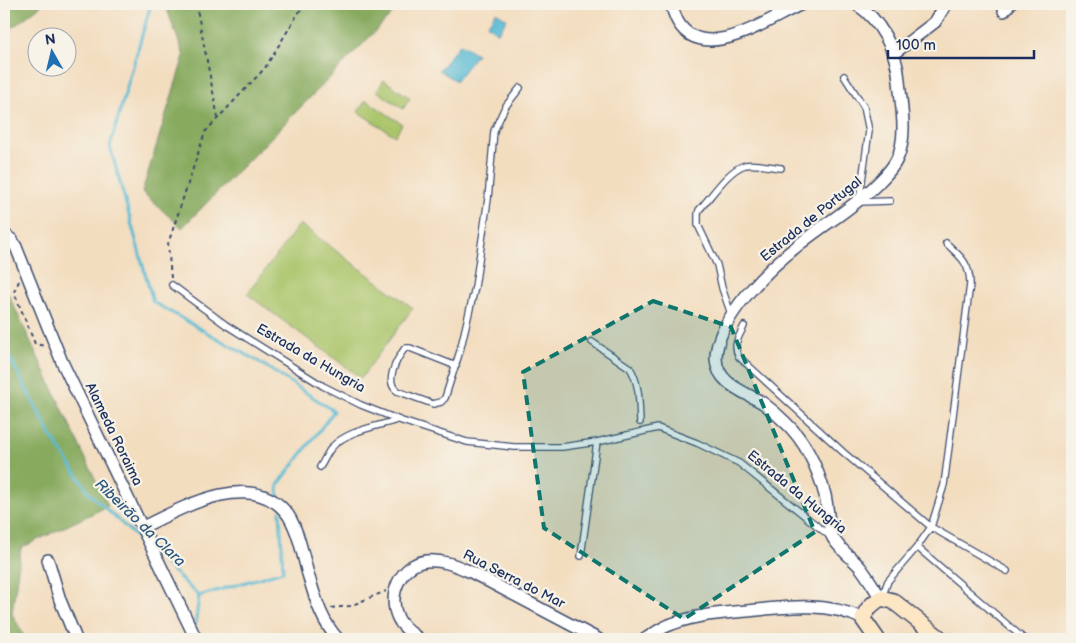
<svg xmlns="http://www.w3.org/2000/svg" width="1076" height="643" font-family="'Balsamiq Sans',sans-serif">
	<rect width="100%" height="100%" fill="#f7f3e8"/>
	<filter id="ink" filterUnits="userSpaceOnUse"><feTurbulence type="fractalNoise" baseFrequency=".02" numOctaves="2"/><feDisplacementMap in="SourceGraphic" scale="10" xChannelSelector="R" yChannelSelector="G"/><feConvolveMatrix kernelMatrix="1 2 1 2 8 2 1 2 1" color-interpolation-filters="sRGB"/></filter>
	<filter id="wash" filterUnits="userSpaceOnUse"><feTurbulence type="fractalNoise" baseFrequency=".0096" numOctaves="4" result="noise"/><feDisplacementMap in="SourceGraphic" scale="20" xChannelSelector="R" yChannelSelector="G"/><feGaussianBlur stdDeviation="1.12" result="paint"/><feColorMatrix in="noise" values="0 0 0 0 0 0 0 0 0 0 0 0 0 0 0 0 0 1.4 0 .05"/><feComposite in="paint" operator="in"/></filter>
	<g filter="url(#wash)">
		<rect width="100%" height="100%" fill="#f3ddbf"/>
		<path fill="#aac56b" stroke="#627a64" d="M 384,80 L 410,98 L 403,109 L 377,91 Z
			M 366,100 L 402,124 L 395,136 L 358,112 Z
			M 300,224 L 413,308 L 361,378 L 247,294 Z"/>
		<path fill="#87aa5f" stroke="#516c5e" d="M 4,4 L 43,4 L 4,34 Z
			M 165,4 L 402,4 L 182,228 L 142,192 L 184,56 Z
			M 4,285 L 108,506 L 21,548 L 12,614 L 26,639 L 4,639 Z"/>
		<path fill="#54b9d3" stroke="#387498" d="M 496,12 L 507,19 L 498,33 L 487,25 Z
			M 460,44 L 477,54 L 456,81 L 439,70 Z"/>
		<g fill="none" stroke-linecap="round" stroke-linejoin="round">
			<path stroke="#54b9d3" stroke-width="3" d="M 151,4 L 110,146 L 153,302 L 259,362 L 334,411 L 278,485 L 279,503
				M 4,347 L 53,439 L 90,494 L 146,546
				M 163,562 L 199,596 L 195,627
				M 199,596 L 283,571 L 280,511"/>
		</g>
	</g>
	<g filter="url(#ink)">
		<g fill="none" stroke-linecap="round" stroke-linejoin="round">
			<g stroke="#3b496d" stroke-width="8">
				<path id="lane" d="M 844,76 L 864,107 L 869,131 L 859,202 L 890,201
					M 172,285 L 226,325 L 323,386 L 361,405 L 402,421 L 467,442 L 514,447 L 562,447 L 597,442 L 658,428 L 697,443 L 739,463 L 831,537
					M 731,314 L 722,288 L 717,265 L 698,225 L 698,214 L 699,210 C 711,197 728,170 745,165 C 756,163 770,167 781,168
					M 744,326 C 739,337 732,345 739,357 L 843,452 L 931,527 L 1007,571
					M 592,342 L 630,368 C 640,384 639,404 640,422
					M 456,366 L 410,348 L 405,348 C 397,359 384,381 397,391 L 433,404 L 441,402 L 445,398 L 460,351 L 475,287 L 488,199 L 494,131 L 505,107 L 520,88
					M 320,467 C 324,461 327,453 332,447 C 348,430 376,427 397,420
					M 917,547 L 1024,639
					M 581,556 L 597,442
					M 882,597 L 888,581 L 917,547 L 931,527 L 944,485 L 970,284 C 970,263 960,256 946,243"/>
			</g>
			<g stroke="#3b496d" stroke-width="14">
				<path id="street" d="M 671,4 C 673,10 675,17 678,22 C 704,66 771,17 802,4
					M 856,4 C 880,19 897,52 899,80 C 901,106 908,135 897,159 C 892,170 884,177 876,185 C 853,208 826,223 801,243 C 771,266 715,319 716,359 C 717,384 745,392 763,403 C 771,409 779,416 786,423 C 806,442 818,469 825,495 C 828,509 828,523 832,536 C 836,546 853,559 860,567 C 868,577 874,588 881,598
					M 1004,11 L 1010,4
					M 893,54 L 935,22 L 946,4
					M 4,234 L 12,240 L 16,247 L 62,362 L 196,639
					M 143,527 C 180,509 248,470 284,510 C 297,523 303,556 308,574 C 315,597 321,621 338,639
					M 48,560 L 60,600 L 76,639
					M 419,639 C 411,633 402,627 398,618 C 387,595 400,565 426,561 C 442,559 457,566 471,572 L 598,639
					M 645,639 C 654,634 662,627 672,624 C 696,615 721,613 747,611 C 785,607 827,601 863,619"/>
			</g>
			<g stroke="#3b496d" stroke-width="18">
				<path id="secondary" d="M 877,639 L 863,619 C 867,608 872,604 881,598 L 893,601 L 941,639"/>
			</g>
			<path stroke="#3b496d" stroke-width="2" stroke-dasharray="4 4" stroke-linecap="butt" d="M 196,4 L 218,118
				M 171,278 L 168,244 L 205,132 L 265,68 L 304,4
				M 19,281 L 14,292 L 35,344 L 45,346
				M 331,608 L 350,606 L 386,591"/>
			<use href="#lane" stroke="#fff" stroke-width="5.5"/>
			<use href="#street" stroke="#fff" stroke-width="11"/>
			<use href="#secondary" stroke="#fce6c4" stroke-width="15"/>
		</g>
	</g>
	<path fill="#0f766e" fill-opacity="0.2" stroke="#0f766e" stroke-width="4" stroke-dasharray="10 6" stroke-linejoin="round" d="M 653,301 L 731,327 L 815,532 L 684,619 L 544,528 L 523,372 Z"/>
	<g text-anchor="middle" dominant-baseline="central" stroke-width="4.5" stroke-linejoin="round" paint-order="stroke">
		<g font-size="14" fill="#1b2f5e" stroke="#f7f3e8">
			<text transform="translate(811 219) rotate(-39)">Estrada de Portugal</text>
			<text transform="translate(311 358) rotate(30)">Estrada da Hungria</text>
			<text transform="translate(114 434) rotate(64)">Alameda Roraima</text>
			<text transform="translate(797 492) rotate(39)">Estrada da Hungria</text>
			<text transform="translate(514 579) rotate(27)">Rua Serra do Mar</text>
		</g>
		<g font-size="15" font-style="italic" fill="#2c5881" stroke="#f7f3e8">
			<text transform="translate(140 523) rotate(44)">Ribeirão da Clara</text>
		</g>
	</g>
	<rect width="1076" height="643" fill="none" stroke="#f7f3e8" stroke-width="20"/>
	<g transform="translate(52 52) rotate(352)"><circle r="24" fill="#f7f3e8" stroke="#9fa5b1"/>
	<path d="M0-4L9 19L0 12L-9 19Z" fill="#1f6fb2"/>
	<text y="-8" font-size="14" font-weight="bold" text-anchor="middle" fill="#1b2f5e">N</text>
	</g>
	<path d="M888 50v8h146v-8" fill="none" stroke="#1b2f5e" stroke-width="2.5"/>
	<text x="896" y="50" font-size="15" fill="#1b2f5e" stroke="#f7f3e8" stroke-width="4" paint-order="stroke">100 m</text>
</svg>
